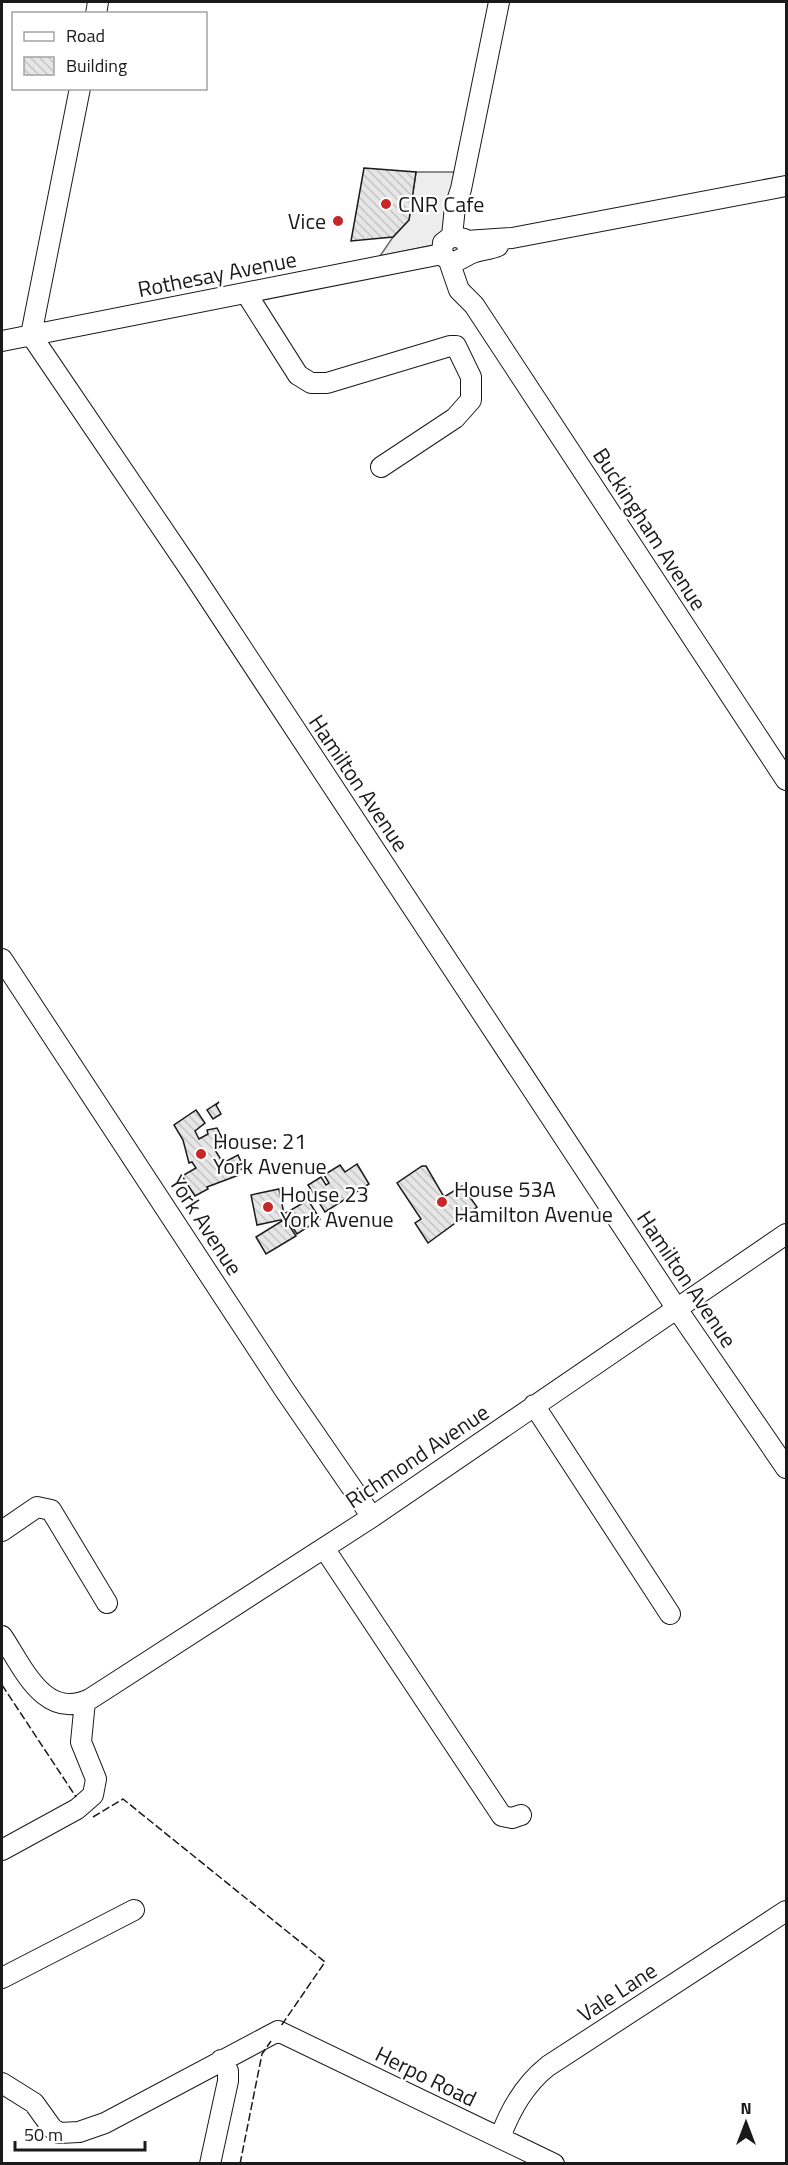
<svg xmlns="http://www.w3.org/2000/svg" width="788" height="2165" font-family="'Titillium Web',sans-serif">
	<defs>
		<pattern id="building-back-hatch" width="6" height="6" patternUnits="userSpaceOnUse" patternTransform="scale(1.5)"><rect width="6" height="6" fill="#e6e6e6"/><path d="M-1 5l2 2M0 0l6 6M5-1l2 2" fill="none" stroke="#c5c5c5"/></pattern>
	</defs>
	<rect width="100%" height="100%" fill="#fff"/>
	<path fill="#ededed" stroke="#6a6a6a" stroke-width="1.5" d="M 416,172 L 454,172 L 449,233 L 434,245 L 380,256 L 393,237 L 409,220 Z"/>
	<path fill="url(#building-back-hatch)" stroke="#1a1a1a" stroke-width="1.5" d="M 364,168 L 416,172 L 409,220 L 393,237 L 351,241 Z
		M 219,1102 L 216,1105 L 221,1114 L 213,1119 L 207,1110 Z
		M 196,1110 L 205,1123 L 195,1131 L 199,1139 L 208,1134 L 207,1130 L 217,1128 L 225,1144 L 215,1150 L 223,1163 L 238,1155 L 244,1168 L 238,1171 L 239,1175 L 207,1187 L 208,1189 L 195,1196 L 182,1176 L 196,1168 L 192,1162 L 189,1163 L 183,1140 L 174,1125 Z
		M 357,1164 L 369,1184 L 325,1212 L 308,1185 L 321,1177 L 326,1185 L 329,1183 L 324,1175 L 340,1165 L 345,1172 Z
		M 422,1166 L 426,1166 L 444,1197 L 462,1186 L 477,1207 L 428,1243 L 415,1223 L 421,1219 L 397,1183 Z
		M 279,1189 L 285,1219 L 257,1225 L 251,1195 Z
		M 308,1200 L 320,1219 L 297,1234 L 284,1214 Z
		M 285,1219 L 296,1236 L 266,1254 L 256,1237 Z"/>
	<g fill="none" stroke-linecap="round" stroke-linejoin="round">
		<g stroke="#1a1a1a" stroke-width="22">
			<path id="minor" d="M 96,14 L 98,2
				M 80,88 L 31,335 L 193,574 L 677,1309 L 786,1468
				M 452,236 L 455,207 L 461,189 L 499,2
				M 466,241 L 512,238 L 786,186
				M 467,255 L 469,249 L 464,239 L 452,236 L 443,243 L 442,254 C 452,267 458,260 468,255 C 477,250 489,250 498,246
				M 449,261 L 459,290 L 474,305 L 786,780
				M 246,293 L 298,375 L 311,383 L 327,383 L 450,346 L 456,346 L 471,377 L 471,400 L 455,418 L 381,467
				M 2,341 L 442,254
				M 2,959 L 284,1389 L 372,1517
				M 534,1405 L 670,1614
				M 2,1531 L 37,1507 L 51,1510 L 107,1603
				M 324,1548 L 502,1816 L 512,1818 L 521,1815
				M 2,1636 C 23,1667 44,1721 90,1699 L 372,1517 L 786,1234
				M 2,1850 L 77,1809 L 93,1795 L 96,1779 L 81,1742 L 85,1701
				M 2,1978 L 134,1910
				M 2,2083 L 34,2103 L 52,2128 L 59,2133 L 79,2132 L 105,2123 L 278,2031 L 554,2164
				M 500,2138 C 510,2110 524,2085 548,2066 L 786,1911
				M 210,2164 L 228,2081 L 228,2071 L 221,2060"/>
		</g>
		<use href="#minor" stroke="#fff" stroke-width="20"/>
		<path stroke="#1a1a1a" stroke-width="1.5" stroke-dasharray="8 3" stroke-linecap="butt" d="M 2,1685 L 76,1797
			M 93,1817 L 123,1799 L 325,1962 L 281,2026
			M 240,2164 L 262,2054 L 271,2041"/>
	</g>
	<g fill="#c62828" stroke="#fff" stroke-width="2">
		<circle cx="386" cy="204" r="6"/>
		<circle cx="338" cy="221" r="6"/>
		<circle cx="201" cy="1154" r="6"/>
		<circle cx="442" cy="1202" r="6"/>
		<circle cx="268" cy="1207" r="6"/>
	</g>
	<g text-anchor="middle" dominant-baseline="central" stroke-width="4.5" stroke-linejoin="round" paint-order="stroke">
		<g font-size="22" fill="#1a1a1a" stroke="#fff" text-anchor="start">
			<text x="398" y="204">CNR Cafe</text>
			<text x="326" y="221" text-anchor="end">Vice</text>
			<text x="213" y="1141">House: 21<tspan x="213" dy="25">York Avenue</tspan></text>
			<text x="454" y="1189">House 53A<tspan x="454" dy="25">Hamilton Avenue</tspan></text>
			<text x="280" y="1194">House 23<tspan x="280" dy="25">York Avenue</tspan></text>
		</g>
		<g font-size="22" fill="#1a1a1a" stroke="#fff">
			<text transform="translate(217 274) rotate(-11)">Rothesay Avenue</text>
			<text transform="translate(650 529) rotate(57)">Buckingham Avenue</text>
			<text transform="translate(359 783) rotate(56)">Hamilton Avenue</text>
			<text transform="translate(206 1225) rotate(57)">York Avenue</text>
			<text transform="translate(687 1279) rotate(56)">Hamilton Avenue</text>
			<text transform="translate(417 1456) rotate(-34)">Richmond Avenue</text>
			<text transform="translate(617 1992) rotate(-33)">Vale Lane</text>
			<text transform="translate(426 2076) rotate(26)">Herpo Road</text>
		</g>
	</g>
	<rect width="788" height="2165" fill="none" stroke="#1a1a1a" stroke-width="6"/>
	<rect x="12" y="12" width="195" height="78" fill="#ffffff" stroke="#a3a3a3" stroke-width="1.5"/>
	<rect x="24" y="32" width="30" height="9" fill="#ffffff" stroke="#a3a3a3" stroke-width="1.5"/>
	<text x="66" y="42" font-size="18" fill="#1a1a1a">Road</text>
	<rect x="24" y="57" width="30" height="18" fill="url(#building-back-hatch)" stroke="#a3a3a3" stroke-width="1.5"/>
	<text x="66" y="72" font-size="18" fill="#1a1a1a">Building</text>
	<g transform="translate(746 2123)" stroke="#ffffff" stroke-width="4.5" paint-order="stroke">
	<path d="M0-4.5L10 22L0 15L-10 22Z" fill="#1a1a1a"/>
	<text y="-9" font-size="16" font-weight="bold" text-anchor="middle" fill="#1a1a1a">N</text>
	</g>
	<path d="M15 2141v9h130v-9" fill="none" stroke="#1a1a1a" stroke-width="3"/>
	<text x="24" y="2141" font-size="18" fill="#1a1a1a" stroke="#ffffff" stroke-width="4.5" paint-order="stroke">50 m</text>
</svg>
